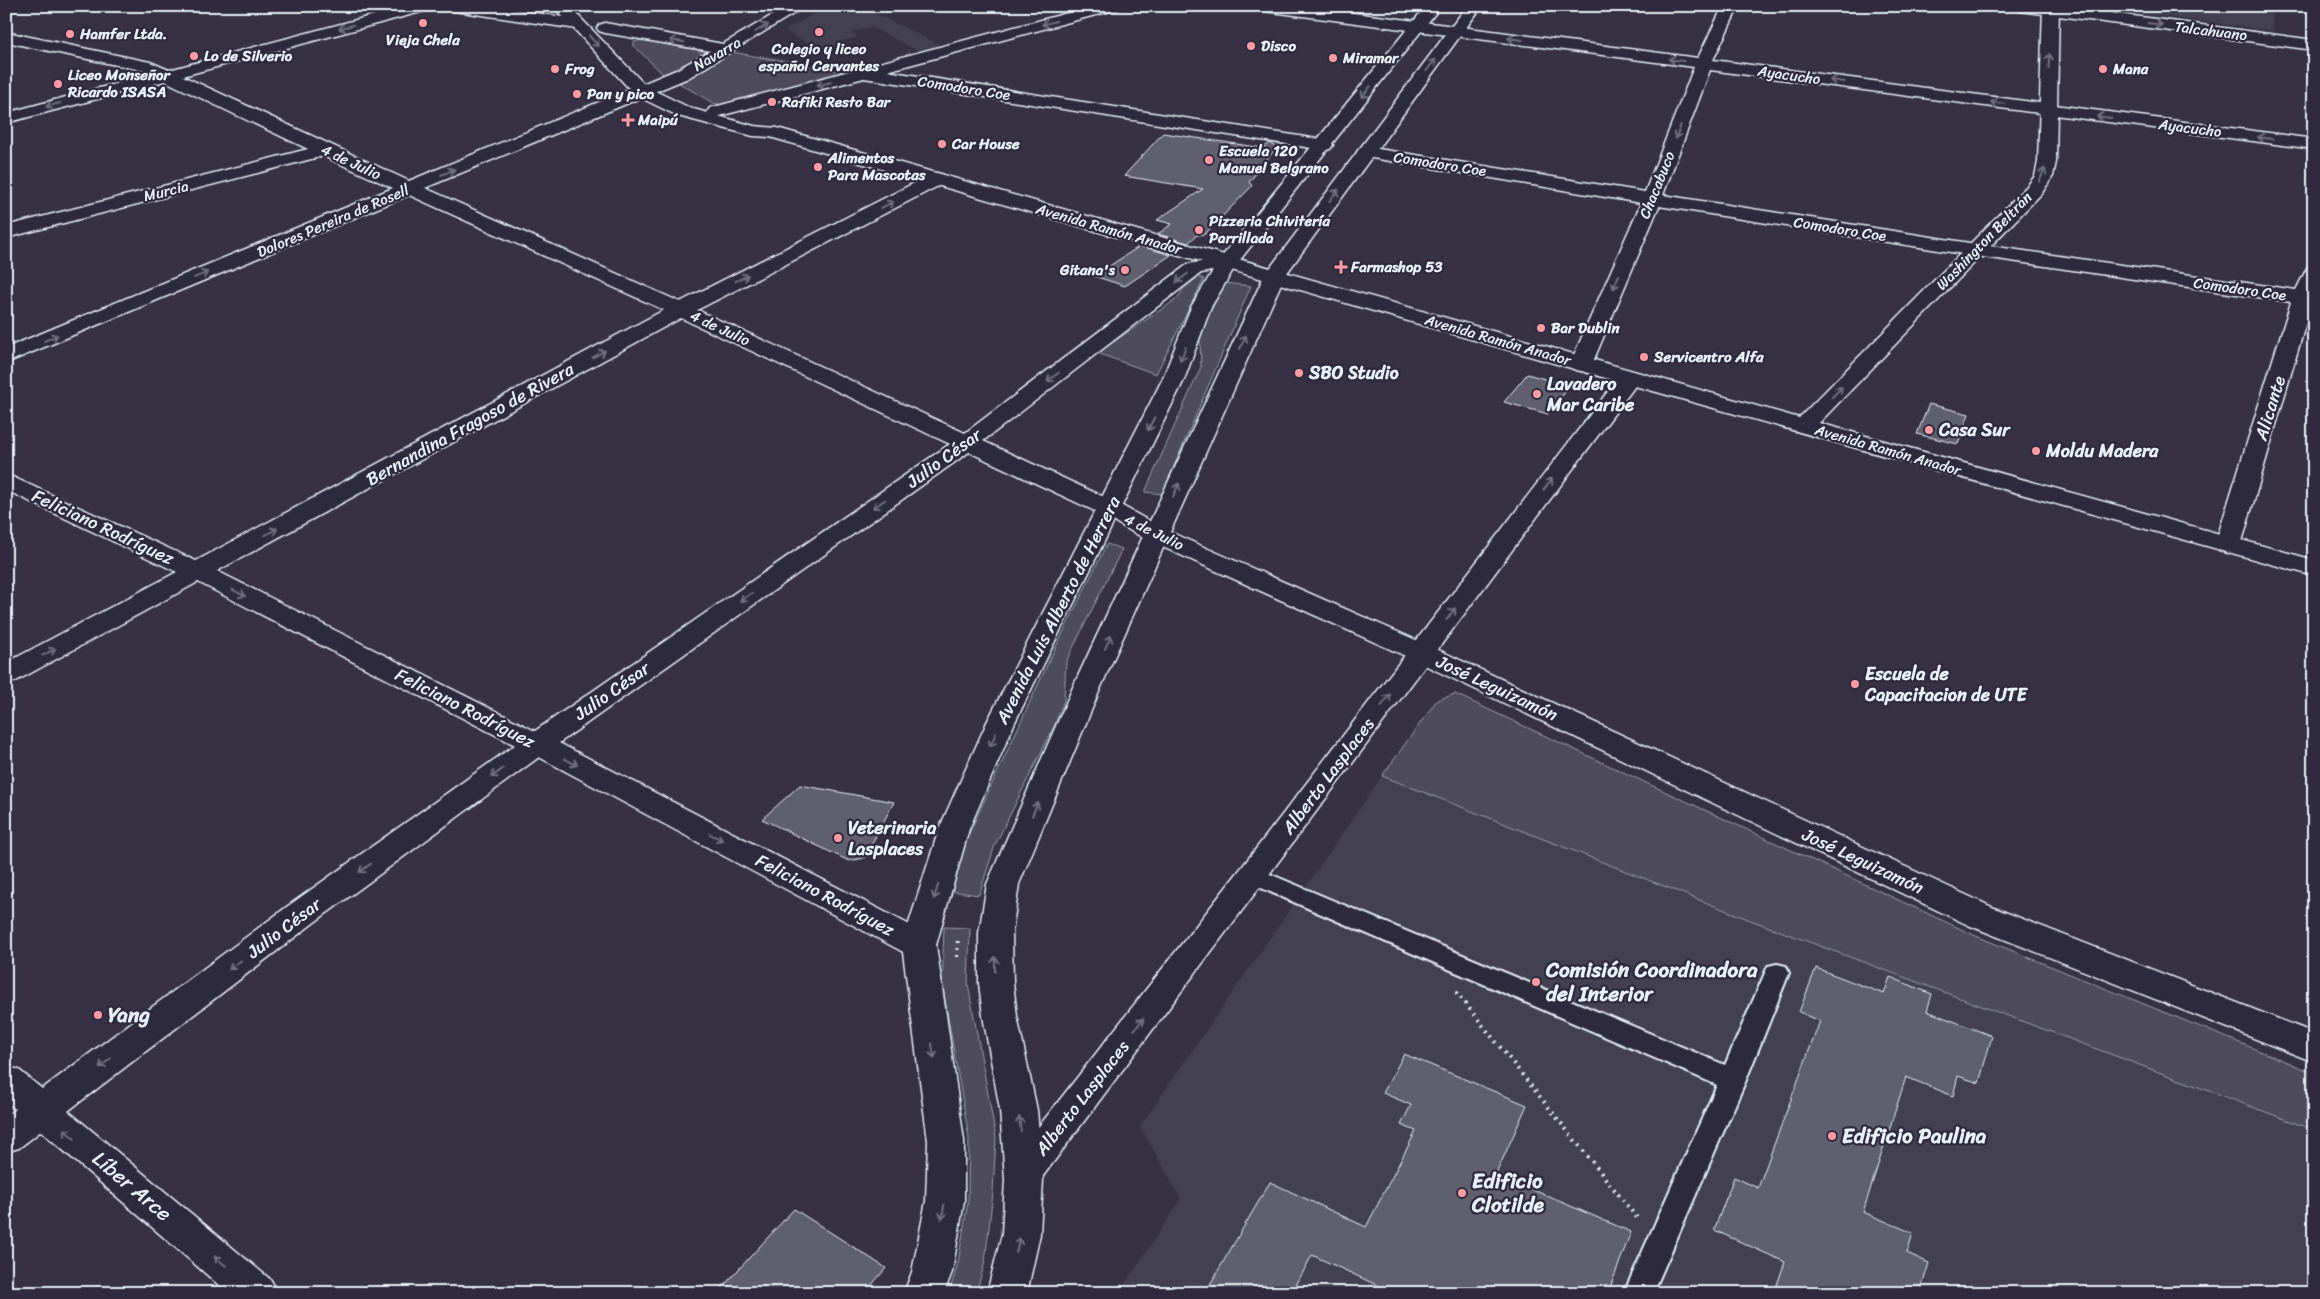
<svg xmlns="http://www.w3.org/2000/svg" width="2320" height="1299" font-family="Sriracha,sans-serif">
	<rect width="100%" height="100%" fill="#363244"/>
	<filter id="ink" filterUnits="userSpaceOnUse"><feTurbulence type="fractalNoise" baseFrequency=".02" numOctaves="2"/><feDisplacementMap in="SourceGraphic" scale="10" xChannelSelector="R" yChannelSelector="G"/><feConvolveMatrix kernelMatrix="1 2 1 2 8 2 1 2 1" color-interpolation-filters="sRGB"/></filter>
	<g filter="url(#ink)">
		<path fill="#433f51" d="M 826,6 L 856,6 L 866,9 L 942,46 L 920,52 L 871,27 L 851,32 L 858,37 L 839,42 L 854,50 L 833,56 L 785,31 Z
			M 2087,6 L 2271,6 L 2273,31 Z
			M 1382,776 L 1753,921 L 2314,1130 L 2314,1293 L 1119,1293 L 1181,1199 L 1140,1126 Z"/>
		<path fill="#4d4b5c" stroke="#9a9eaa" d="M 642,40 L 697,50 L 702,54 L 670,74 L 664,75 L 634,46 L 634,42 Z
			M 732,52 L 843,72 L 723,105 L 713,103 L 679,83 Z
			M 1198,277 L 1204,279 L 1156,374 L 1097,353 L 1177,299 L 1184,288 Z
			M 1224,283 L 1251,286 L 1162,494 L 1145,492 L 1201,367 L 1200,340 L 1206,321 Z
			M 1107,544 L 1122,549 L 1066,662 L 1064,701 L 1054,726 L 995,845 L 979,895 L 951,891 L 966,840 L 1050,659 Z
			M 1455,694 L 1976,936 L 2314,1073 L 2314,1130 L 1753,921 L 1382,776 L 1437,700 Z
			M 944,927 L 970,928 L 968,984 L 996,1138 L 993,1192 L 985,1262 L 976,1293 L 949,1293 L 958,1263 L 968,1201 L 969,1138 L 942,982 Z"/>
		<path fill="#605e6e" stroke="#e8f1f8" d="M 1163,133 L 1263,148 L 1270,143 L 1277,147 L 1249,182 L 1252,186 L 1205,234 L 1197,235 L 1188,243 L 1158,234 L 1172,224 L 1157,220 L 1203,189 L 1124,176 Z
			M 1140,246 L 1171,255 L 1125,286 L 1094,276 Z
			M 1527,374 L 1570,386 L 1548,414 L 1504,402 Z
			M 1929,404 L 1969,414 L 1958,444 L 1917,434 Z
			M 800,785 L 894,802 L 864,858 L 849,861 L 762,819 Z
			M 1816,968 L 1884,994 L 1890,977 L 1932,994 L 1927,1011 L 1992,1036 L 1979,1083 L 1958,1076 L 1953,1096 L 1906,1077 L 1863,1212 L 1913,1233 L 1907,1253 L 1929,1263 L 1920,1293 L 1774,1293 L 1785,1262 L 1714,1230 L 1734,1177 L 1758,1188 L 1820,1021 L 1799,1012 Z
			M 1404,1054 L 1527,1105 L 1496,1174 L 1631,1232 L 1608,1293 L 1394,1293 L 1312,1255 L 1292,1293 L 1205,1293 L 1270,1182 L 1366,1227 L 1416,1131 L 1401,1125 L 1411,1105 L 1383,1093 Z
			M 794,1209 L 886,1268 L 865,1293 L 717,1293 Z"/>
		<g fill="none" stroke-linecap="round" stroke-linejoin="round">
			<g stroke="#e8f1f8" stroke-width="4">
				<path id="service" d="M 1253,867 L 1725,1065 L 1768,966 L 1777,964 L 1786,966 L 1789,973 L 1746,1080 L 1653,1293 L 1624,1293 L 1717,1085 L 1245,881 L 1241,875 L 1245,869 Z"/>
			</g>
			<g stroke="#e8f1f8" stroke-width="3">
				<path id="minor" d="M 408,6 L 434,6 L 432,9 L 183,76 L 409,181 L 676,70 L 710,51 L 605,33 L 599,31 L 597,28 L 599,25 L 605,23 L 723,44 L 788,6 L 806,6 L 688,78 L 425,188 L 680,302 L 930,175 L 937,173 L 944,175 L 946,179 L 944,183 L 697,310 L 965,433 L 1188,264 L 1227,257 L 1234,259 L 1237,263 L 1234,267 L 1201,273 L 983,441 L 1117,503 L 1165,530 L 1432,647 L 1992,907 L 2314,1033 L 2314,1062 L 1968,925 L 1412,659 L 1147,540 L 1099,513 L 969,452 L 559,743 L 931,936 L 936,945 L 931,954 L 919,958 L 907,954 L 539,757 L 312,924 L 68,1111 L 271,1280 L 277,1293 L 228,1293 L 41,1131 L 19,1148 L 6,1152 L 6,1116 L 15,1109 L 6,1101 L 6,1066 L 19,1070 L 42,1089 L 288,906 L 515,745 L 198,582 L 16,681 L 6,684 L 6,663 L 177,572 L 6,490 L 6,474 L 196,561 L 664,310 L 409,195 L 6,363 L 6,348 L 393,188 L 323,156 L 6,238 L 6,226 L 308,149 L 165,81 L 6,123 L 6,113 L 152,74 L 145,71 L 6,42 L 6,32 L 150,62 L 169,70 ZM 681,318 L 950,444 L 535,731 L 217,571 Z
					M 447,6 L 487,6 L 577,19 L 583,21 L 585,24 L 583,27 L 577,29 L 454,11 Z
					M 1094,6 L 1120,6 L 1118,9 L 887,71 L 1324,140 L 1330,141 L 1333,145 L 1330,149 L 1324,150 L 864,78 L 716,117 L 710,116 L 707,112 L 710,108 Z
					M 1257,6 L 1301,6 L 1698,58 L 1723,6 L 1739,6 L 1713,60 L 2314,139 L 2314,149 L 1710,70 L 1663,195 L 1976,244 L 2296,290 L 2307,268 L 2314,266 L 2314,305 L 2311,305 L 2241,545 L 2237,550 L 2228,553 L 2219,550 L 2215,545 L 2291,302 L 1976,256 L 1659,206 L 1592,364 L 1589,369 L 1581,371 L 1573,369 L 1570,364 L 1641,203 L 1366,157 L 1360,156 L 1357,152 L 1360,148 L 1366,147 L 1645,192 L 1694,67 L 1264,11 Z
					M 2013,6 L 2057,6 L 2314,40 L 2314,50 L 2020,11 Z"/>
			</g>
			<g stroke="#e8f1f8" stroke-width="3">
				<path id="tertiary" d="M 553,6 L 569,6 L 647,87 L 690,108 L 754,126 L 777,128 L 1799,418 L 2028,185 L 2035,176 L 2038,162 L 2043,6 L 2059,6 L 2056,162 L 2053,176 L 2042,193 L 1819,423 L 2314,560 L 2314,576 L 1635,386 L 1037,1184 L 1024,1189 L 1011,1184 L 1005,1173 L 1011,1162 L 1242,867 L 1616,381 L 770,137 L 753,136 L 678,116 L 635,95 Z"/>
			</g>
			<g stroke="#e8f1f8" stroke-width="3">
				<path id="secondary" d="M 1426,6 L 1441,6 L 1236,265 L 1211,307 L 1184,380 L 1015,722 L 969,829 L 936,945 L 964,1141 L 964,1201 L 952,1272 L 944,1293 L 904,1293 L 912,1272 L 926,1201 L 928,1141 L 902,945 L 939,829 L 987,722 L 1162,380 L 1191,307 L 1220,259 Z
					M 1467,6 L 1482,6 L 1284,277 L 1101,687 L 1019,884 L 1012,933 L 1013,983 L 1017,1016 L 1037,1110 L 1043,1179 L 1040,1234 L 1027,1293 L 987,1293 L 1002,1234 L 1005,1179 L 1000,1110 L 983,1016 L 979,983 L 979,933 L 987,884 L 1073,687 L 1264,276 Z"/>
			</g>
			<path stroke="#e8f1f8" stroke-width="2" stroke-dasharray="0.5 2.5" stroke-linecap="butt" d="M 760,56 L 803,64"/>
			<path stroke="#e8f1f8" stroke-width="4" stroke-dasharray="2 5" stroke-linecap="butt" d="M 957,957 L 958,938
				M 1456,992 L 1638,1219"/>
			<use href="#service" fill="#2f2a3d" fill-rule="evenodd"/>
			<use href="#minor" fill="#2f2a3d" fill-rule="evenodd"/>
			<use href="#tertiary" fill="#2f2a3d" fill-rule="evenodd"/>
			<use href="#secondary" fill="#2f2a3d" fill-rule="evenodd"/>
		</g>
		<defs><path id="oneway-shaft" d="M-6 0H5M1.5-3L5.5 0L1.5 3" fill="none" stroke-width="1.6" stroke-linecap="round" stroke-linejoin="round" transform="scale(1.25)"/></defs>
		<g stroke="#70707e">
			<use href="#oneway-shaft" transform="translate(1049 23) rotate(165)"/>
			<use href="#oneway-shaft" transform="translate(2155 24) rotate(7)"/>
			<use href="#oneway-shaft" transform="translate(346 27) rotate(165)"/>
			<use href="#oneway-shaft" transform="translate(762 28) rotate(-30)"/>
			<use href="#oneway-shaft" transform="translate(1515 39) rotate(-173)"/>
			<use href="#oneway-shaft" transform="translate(594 41) rotate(47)"/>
			<use href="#oneway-shaft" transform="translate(677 41) rotate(-171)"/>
			<use href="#oneway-shaft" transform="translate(1676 60) rotate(-173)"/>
			<use href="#oneway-shaft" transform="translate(2049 61) rotate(-87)"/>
			<use href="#oneway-shaft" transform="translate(1431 65) rotate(-53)"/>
			<use href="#oneway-shaft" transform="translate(1837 81) rotate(-172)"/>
			<use href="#oneway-shaft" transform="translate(824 84) rotate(165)"/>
			<use href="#oneway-shaft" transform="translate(1366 92) rotate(128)"/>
			<use href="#oneway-shaft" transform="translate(1998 103) rotate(-172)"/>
			<use href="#oneway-shaft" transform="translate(53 105) rotate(165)"/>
			<use href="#oneway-shaft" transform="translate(2104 117) rotate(-173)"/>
			<use href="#oneway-shaft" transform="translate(1678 132) rotate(111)"/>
			<use href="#oneway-shaft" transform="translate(2265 138) rotate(-173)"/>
			<use href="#oneway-shaft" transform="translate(448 172) rotate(-23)"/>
			<use href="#oneway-shaft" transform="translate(2042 175) rotate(-68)"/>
			<use href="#oneway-shaft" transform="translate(1334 195) rotate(-53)"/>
			<use href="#oneway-shaft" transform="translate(887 205) rotate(-27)"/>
			<use href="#oneway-shaft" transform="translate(201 275) rotate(-23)"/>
			<use href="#oneway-shaft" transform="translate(742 278) rotate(-27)"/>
			<use href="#oneway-shaft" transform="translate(1182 278) rotate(143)"/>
			<use href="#oneway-shaft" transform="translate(1616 282) rotate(113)"/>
			<use href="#oneway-shaft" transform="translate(51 338) rotate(-23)"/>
			<use href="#oneway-shaft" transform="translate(1243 342) rotate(-66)"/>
			<use href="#oneway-shaft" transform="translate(599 354) rotate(-29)"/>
			<use href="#oneway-shaft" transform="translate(1183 354) rotate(111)"/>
			<use href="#oneway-shaft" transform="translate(1053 377) rotate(143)"/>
			<use href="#oneway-shaft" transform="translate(1837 392) rotate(-46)"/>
			<use href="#oneway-shaft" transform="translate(1151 424) rotate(117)"/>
			<use href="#oneway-shaft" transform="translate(1548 484) rotate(-53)"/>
			<use href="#oneway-shaft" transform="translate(1176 490) rotate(-66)"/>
			<use href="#oneway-shaft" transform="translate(879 504) rotate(145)"/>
			<use href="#oneway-shaft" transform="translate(271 532) rotate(-29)"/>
			<use href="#oneway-shaft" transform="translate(239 593) rotate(27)"/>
			<use href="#oneway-shaft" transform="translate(746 597) rotate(145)"/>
			<use href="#oneway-shaft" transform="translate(1451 614) rotate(-53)"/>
			<use href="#oneway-shaft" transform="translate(1108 642) rotate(-66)"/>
			<use href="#oneway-shaft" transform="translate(49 652) rotate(-28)"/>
			<use href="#oneway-shaft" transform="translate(1386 700) rotate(-53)"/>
			<use href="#oneway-shaft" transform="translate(993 740) rotate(114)"/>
			<use href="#oneway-shaft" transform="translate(571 762) rotate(27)"/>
			<use href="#oneway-shaft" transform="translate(497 773) rotate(144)"/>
			<use href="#oneway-shaft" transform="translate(1035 809) rotate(-67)"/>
			<use href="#oneway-shaft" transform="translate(716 837) rotate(27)"/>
			<use href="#oneway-shaft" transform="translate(365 868) rotate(144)"/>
			<use href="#oneway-shaft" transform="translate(936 892) rotate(107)"/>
			<use href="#oneway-shaft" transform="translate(995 964) rotate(-90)"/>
			<use href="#oneway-shaft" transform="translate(235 965) rotate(143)"/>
			<use href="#oneway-shaft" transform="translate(1139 1024) rotate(-52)"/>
			<use href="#oneway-shaft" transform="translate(933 1051) rotate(82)"/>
			<use href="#oneway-shaft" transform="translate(105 1063) rotate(143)"/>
			<use href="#oneway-shaft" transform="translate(1020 1124) rotate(-96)"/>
			<use href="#oneway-shaft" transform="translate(69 1134) rotate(-140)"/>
			<use href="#oneway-shaft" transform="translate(943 1212) rotate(100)"/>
			<use href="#oneway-shaft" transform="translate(1018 1245) rotate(-76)"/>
			<use href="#oneway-shaft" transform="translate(220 1261) rotate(-140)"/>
		</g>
	</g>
	<g fill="#ff9aa2" stroke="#2f2a3d" stroke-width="2">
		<circle cx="423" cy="23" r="5"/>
		<circle cx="819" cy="32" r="5"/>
		<circle cx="70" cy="34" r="5"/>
		<circle cx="1251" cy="46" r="5"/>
		<circle cx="194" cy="56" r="5"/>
		<circle cx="1333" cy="58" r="5"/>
		<circle cx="555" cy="69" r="5"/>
		<circle cx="2103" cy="69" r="5"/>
		<circle cx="58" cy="84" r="5"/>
		<circle cx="577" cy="94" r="5"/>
		<circle cx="772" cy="102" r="5"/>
		<path d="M625.5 112.5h5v5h5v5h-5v5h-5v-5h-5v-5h5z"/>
		<circle cx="942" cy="144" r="5"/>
		<circle cx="1209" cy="160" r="5"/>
		<circle cx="818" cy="167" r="5"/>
		<circle cx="1199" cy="230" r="5"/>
		<path d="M1338.5 259.5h5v5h5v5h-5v5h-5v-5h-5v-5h5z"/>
		<circle cx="1125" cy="270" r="5"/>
		<circle cx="1541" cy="328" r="5"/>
		<circle cx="1644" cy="357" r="5"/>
		<circle cx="1299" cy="373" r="5"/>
		<circle cx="1537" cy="394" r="5"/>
		<circle cx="1929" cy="430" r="5"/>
		<circle cx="2036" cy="451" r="5"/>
		<circle cx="1855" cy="684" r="5"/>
		<circle cx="838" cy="838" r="5"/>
		<circle cx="1536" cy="982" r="5"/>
		<circle cx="98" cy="1015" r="5"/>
		<circle cx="1832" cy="1136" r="5"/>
		<circle cx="1462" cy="1193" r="5"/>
	</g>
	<g text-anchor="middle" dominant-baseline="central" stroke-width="4.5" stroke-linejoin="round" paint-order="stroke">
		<g font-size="15" fill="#e8f1f8" stroke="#2f2a3d">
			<text transform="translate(2211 31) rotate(7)">Talcahuano</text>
			<text transform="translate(717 54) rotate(-30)">Navarra</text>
			<text transform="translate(1789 75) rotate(8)">Ayacucho</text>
			<text transform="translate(964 88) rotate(9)">Comodoro Coe</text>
			<text transform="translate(2190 128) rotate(7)">Ayacucho</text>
			<text transform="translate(351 162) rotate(25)">4 de Julio</text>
			<text transform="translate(1440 164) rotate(9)">Comodoro Coe</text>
			<text transform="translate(1657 185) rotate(-68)">Chacabuco</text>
			<text transform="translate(166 191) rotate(-14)">Murcia</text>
			<text transform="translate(333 221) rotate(-23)">Dolores Pereira de Rosell</text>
			<text transform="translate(1109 229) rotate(16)">Avenida Ramón Anador</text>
			<text transform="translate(1840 229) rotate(9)">Comodoro Coe</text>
			<text transform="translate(1984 241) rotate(-46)">Washington Beltrán</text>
			<text transform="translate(2240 289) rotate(8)">Comodoro Coe</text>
			<text transform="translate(720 328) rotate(25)">4 de Julio</text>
			<text transform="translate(1498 340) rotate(16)">Avenida Ramón Anador</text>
			<text transform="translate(1888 450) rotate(16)">Avenida Ramón Anador</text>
			<text transform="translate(1154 532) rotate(26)">4 de Julio</text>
		</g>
		<g font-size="15" font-weight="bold" fill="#e8f1f8" stroke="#2f2a3d" text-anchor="start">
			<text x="80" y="34">Hamfer Ltda.</text>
			<text x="423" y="40" text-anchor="middle">Vieja Chela</text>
			<text x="1261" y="46">Disco</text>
			<text x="819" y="49" text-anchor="middle">Colegio y liceo<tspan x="819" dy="17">español Cervantes</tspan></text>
			<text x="204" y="56">Lo de Silverio</text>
			<text x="1343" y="58">Miramar</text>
			<text x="565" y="69">Frog</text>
			<text x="2113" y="69">Mana</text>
			<text x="68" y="75">Liceo Monseñor<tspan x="68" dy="17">Ricardo ISASA</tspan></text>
			<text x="587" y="94">Pan y pico</text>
			<text x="782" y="102">Rafiki Resto Bar</text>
			<text x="638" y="120">Maipú</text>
			<text x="952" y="144">Car House</text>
			<text x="1219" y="151">Escuela 120<tspan x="1219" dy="17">Manuel Belgrano</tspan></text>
			<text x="828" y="158">Alimentos<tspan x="828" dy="17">Para Mascotas</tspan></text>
			<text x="1209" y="221">Pizzeria Chivitería<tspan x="1209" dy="17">Parrillada</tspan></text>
			<text x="1351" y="267">Farmashop 53</text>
			<text x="1115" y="270" text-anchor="end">Gitana's</text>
			<text x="1551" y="328">Bar Dublin</text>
			<text x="1654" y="357">Servicentro Alfa</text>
		</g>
		<g font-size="18" font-weight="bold" fill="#e8f1f8" stroke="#2f2a3d" text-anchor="start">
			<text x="1309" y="373">SBO Studio</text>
			<text x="1547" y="384">Lavadero<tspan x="1547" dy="21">Mar Caribe</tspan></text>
			<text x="1939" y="430">Casa Sur</text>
			<text x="2046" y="451">Moldu Madera</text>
			<text x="1865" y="674">Escuela de<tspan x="1865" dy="21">Capacitacion de UTE</tspan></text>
			<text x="848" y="828">Veterinaria<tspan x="848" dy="21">Lasplaces</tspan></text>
		</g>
		<g font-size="18" fill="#e8f1f8" stroke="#2f2a3d">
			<text transform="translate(2270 408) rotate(-73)">Alicante</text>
			<text transform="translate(470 424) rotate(-29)">Bernandina Fragoso de Rivera</text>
			<text transform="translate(944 458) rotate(-36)">Julio César</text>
			<text transform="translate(103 527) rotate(25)">Feliciano Rodríguez</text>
			<text transform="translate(1058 610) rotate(-63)">Avenida Luis Alberto de Herrera</text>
			<text transform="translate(1497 688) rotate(25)">José Leguizamón</text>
			<text transform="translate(612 691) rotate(-35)">Julio César</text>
			<text transform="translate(465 708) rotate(27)">Feliciano Rodríguez</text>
			<text transform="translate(1328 776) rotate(-53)">Alberto Lasplaces</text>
			<text transform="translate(1863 861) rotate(25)">José Leguizamón</text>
			<text transform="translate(825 895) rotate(28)">Feliciano Rodríguez</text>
			<text transform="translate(284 928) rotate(-37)">Julio César</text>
			<text transform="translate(1082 1098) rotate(-52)">Alberto Lasplaces</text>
		</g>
		<g font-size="21" font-weight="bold" fill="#e8f1f8" stroke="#2f2a3d" text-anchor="start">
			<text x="1546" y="970">Comisión Coordinadora<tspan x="1546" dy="24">del Interior</tspan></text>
			<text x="108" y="1015">Yang</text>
			<text x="1842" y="1136">Edificio Paulina</text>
			<text x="1472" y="1181">Edificio<tspan x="1472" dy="24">Clotilde</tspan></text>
		</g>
		<g font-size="21" fill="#e8f1f8" stroke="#2f2a3d">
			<text transform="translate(132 1186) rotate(40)">Líber Arce</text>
		</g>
	</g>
	<rect width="2320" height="1299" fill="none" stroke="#2f2a3d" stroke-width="25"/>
	<rect x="12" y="12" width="2295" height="1274" fill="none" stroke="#e8f1f8" stroke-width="2" filter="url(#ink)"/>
</svg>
